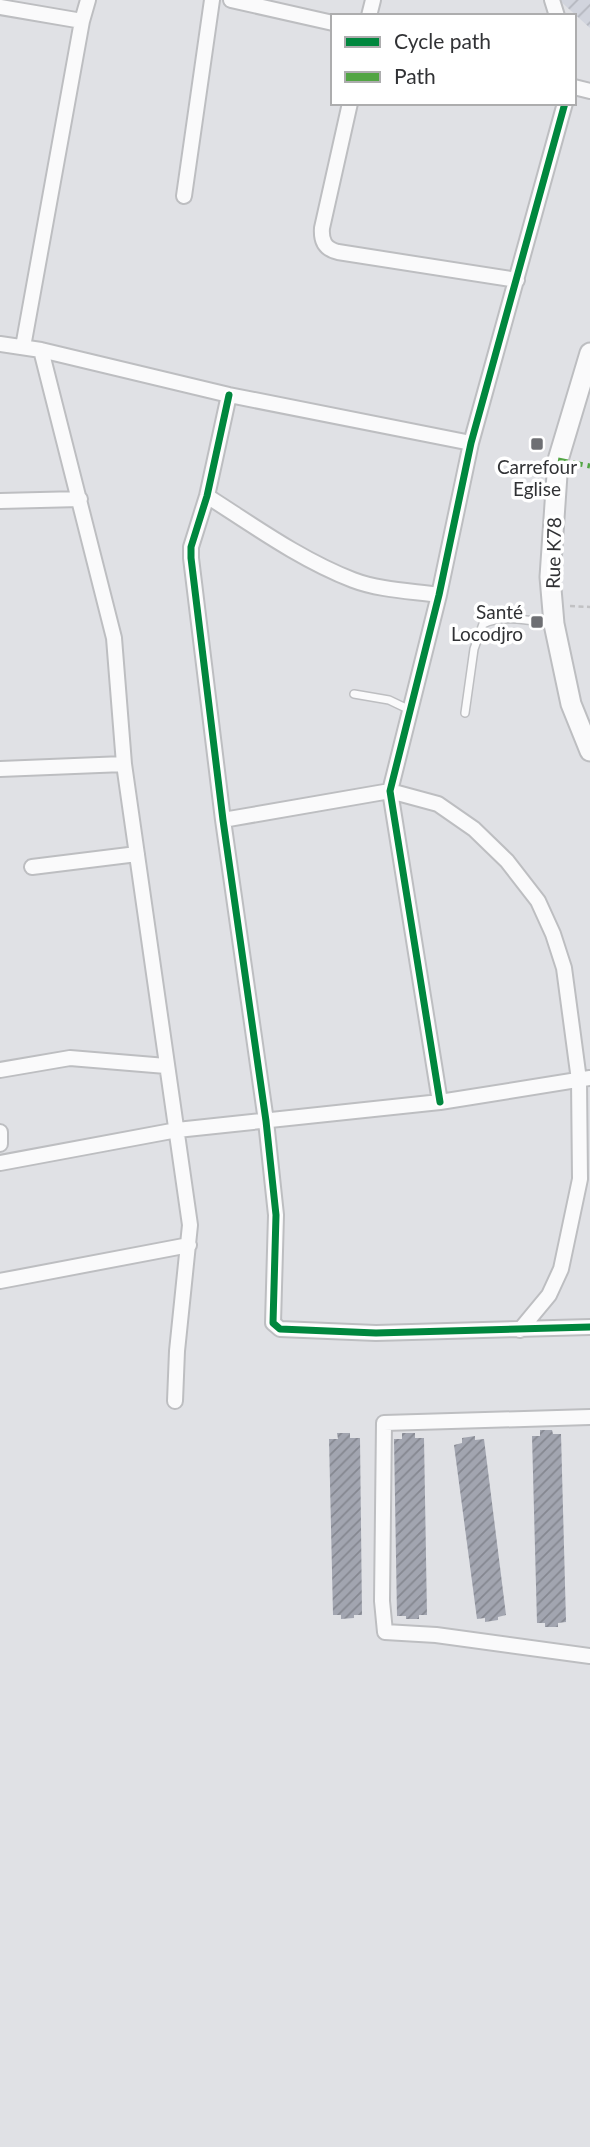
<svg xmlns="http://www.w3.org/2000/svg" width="590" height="2147" font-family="Lato,sans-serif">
	<defs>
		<pattern id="industrial-furrows" width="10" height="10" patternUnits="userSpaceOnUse" patternTransform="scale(1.75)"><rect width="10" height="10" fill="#d1d4dd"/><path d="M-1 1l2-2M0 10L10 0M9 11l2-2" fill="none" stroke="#b4b6be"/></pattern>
		<pattern id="building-hatch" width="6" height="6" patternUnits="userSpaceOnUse" patternTransform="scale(1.75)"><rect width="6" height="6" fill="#a2a5b0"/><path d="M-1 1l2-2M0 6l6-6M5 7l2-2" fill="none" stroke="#858790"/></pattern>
	</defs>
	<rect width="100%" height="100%" fill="#e0e1e5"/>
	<path fill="url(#industrial-furrows)" d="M 559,0 L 590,0 L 590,28 Z"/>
	<path fill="url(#building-hatch)" d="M 540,1430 L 552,1430 L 553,1434 L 561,1434 L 566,1622 L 558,1623 L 558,1627 L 545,1627 L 545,1623 L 537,1623 L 532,1436 L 540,1436 Z
		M 337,1433 L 350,1433 L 350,1438 L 360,1438 L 362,1615 L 354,1615 L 354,1618 L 341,1619 L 341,1615 L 333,1615 L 329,1439 L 338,1439 Z
		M 402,1433 L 415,1433 L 415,1438 L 424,1438 L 427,1615 L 419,1615 L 419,1619 L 406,1619 L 406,1616 L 397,1616 L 394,1439 L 402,1439 Z
		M 475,1436 L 475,1440 L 484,1439 L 506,1615 L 498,1617 L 498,1620 L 485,1622 L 485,1618 L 477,1619 L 454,1445 L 462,1443 L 462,1438 Z"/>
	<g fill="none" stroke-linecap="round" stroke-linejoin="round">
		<g stroke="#bdbec1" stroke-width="10">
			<path id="lane" d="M 354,694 L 389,700 L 410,710
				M 465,713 L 474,649 L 483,624 C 503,614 531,621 553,624"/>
		</g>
		<g stroke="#bdbec1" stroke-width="18">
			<path id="street" d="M 231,0 L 333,23
				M 552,0 L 557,16
				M 0,7 L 82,21 L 88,0
				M 369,16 L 373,0
				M 574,87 L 590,91
				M 350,103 L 322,228 C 321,241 325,249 338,252 L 517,280
				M 184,196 L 212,0
				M 0,344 L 41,350 L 229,395 L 471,443
				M 23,347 L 82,21
				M 41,350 L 114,638 L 124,764 L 190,1225 L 177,1351 L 175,1401
				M 229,395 L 207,496 L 191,547 L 191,558 L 223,820 L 266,1121 L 276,1215 L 273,1323 L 280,1329 L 376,1333 L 590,1327
				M 207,496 C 254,526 301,560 353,580 C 379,590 411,591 439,595
				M 0,501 L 80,499
				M 0,769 L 124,764
				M 223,820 L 390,791 L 438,804 L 474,829 L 507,861 L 538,901 L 553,934 L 564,968 L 579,1080 L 580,1179 L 561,1269 L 549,1295 L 520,1330
				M 32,867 L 137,854
				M 0,1070 L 70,1058 L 166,1066
				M 440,1102 L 390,791 L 439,595 L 471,443 L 565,103
				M 0,1132 L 0,1144
				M 0,1163 L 177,1130 L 440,1102 L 590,1078
				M 0,1281 L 189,1245
				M 590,1417 L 384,1423 L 382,1601 L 385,1632 L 436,1635 L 590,1656"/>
		</g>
		<g stroke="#bdbec1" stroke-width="23">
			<path id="secondary" d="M 590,353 L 558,460 L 550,577 L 554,624 L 571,704 L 590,751"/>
		</g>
		<path stroke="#c1c1c3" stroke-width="2.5" stroke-dasharray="5 3.5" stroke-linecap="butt" d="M 570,606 L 590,607"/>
		<use href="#lane" stroke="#fafafb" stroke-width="7"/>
		<use href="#street" stroke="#fafafb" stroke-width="14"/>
		<use href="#secondary" stroke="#fafafb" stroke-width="19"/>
		<path stroke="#52a544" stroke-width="5" stroke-dasharray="10 5" stroke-linecap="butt" d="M 558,460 L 590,466"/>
		<g stroke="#fff" stroke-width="11">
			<path id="cycleway" d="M 229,395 L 207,496 L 191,547 L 191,558 L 223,820 L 266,1121 L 276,1215 L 273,1323 L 280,1329 L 376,1333 L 590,1327
				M 440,1102 L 390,791 L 439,595 L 471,443 L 565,103"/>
		</g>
		<use href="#cycleway" stroke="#00873e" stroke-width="7"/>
	</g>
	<g fill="#6e6f73" stroke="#fff" stroke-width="2.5">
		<rect x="530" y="437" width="14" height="14" rx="3.5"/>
		<rect x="530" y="615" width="14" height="14" rx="3.5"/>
	</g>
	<g text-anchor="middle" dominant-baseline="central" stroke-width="7" stroke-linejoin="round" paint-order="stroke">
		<g font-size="19" fill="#313235" stroke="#fff">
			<text x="537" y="466">Carrefour<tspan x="537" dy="22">Eglise</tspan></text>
			<text x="523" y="611" text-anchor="end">Santé<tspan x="523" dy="22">Locodjro</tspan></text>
		</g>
		<g font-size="19" fill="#313235" stroke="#fff">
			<text transform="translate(553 553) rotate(-89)">Rue K78</text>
		</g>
	</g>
	<rect x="331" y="14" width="245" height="91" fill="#ffffff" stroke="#adadae" stroke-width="2"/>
	<rect x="345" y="37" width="35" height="10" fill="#00873e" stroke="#adadae" stroke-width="2"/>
	<text x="394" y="49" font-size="21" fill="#313235">Cycle path</text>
	<rect x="345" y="72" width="35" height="10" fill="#52a544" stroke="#adadae" stroke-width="2"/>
	<text x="394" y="84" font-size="21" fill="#313235">Path</text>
</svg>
